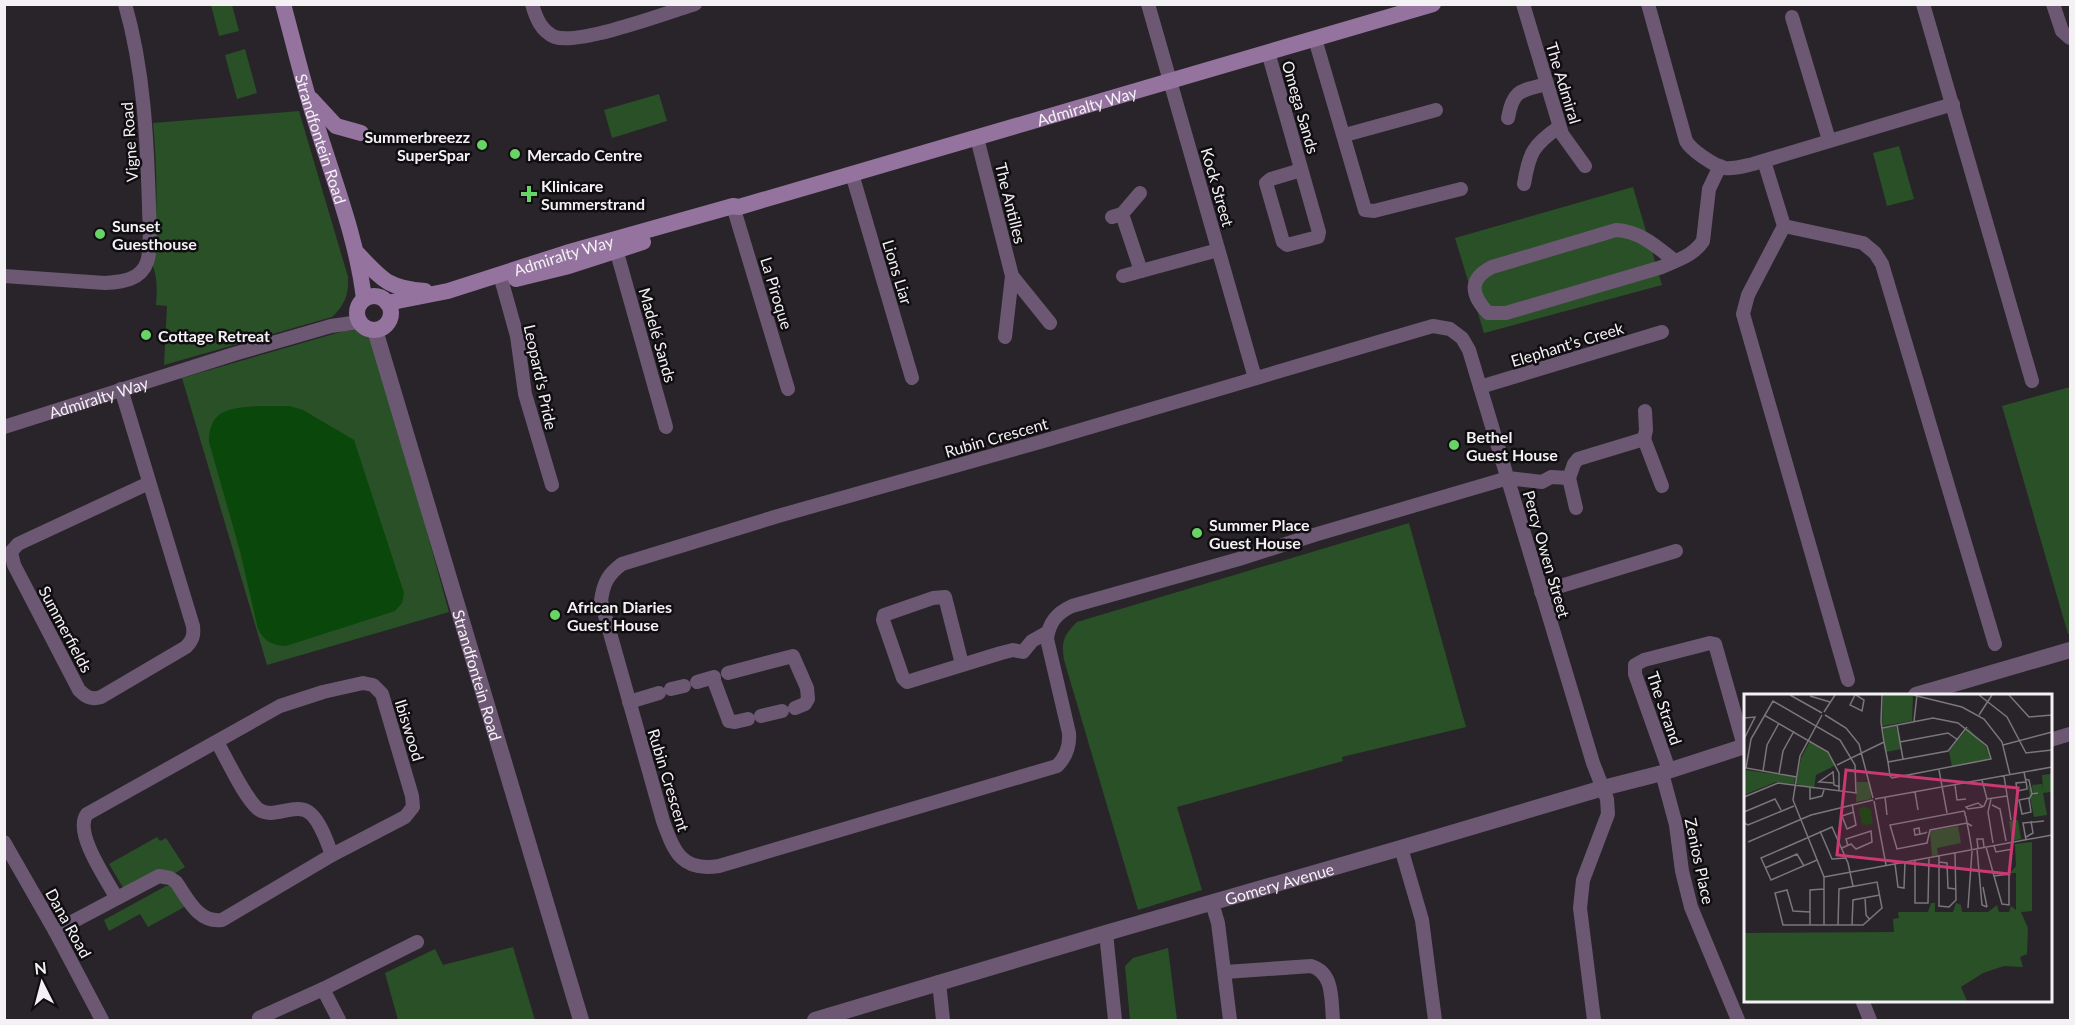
<svg xmlns="http://www.w3.org/2000/svg" width="2075" height="1025" font-family="Lato,sans-serif">
	<rect width="100%" height="100%" fill="#29242a"/>
	<path fill="#295027" d="M 211,5 L 232,5 L 239,31 L 219,36 Z
		M 245,49 L 257,93 L 237,99 L 225,55 Z
		M 659,94 L 667,121 L 612,138 L 604,110 Z
		M 299,111 L 348,277 C 349,294 345,305 332,317 L 164,365 L 167,306 L 156,305 C 157,292 158,274 151,263 C 159,218 157,168 153,123 Z
		M 1899,146 L 1914,199 L 1887,206 L 1873,153 Z
		M 1633,187 L 1662,285 L 1484,333 L 1455,238 Z
		M 356,330 L 371,339 L 376,347 L 449,612 L 267,665 L 182,378 L 344,331 Z
		M 2070,387 L 2070,634 L 2068,634 L 2002,406 Z
		M 1409,523 L 1466,727 L 1342,757 L 1343,761 L 1177,807 L 1202,890 L 1138,910 L 1064,660 C 1061,641 1064,635 1077,622 Z
		M 157,837 L 160,841 L 166,838 L 185,867 L 172,875 L 125,891 L 109,864 Z
		M 166,886 L 172,886 L 188,905 L 148,927 L 140,914 L 109,931 L 104,920 Z
		M 513,947 L 535,1020 L 398,1020 L 385,973 L 435,949 L 443,965 Z
		M 1168,948 L 1177,1020 L 1130,1020 L 1125,966 L 1133,958 Z"/>
	<path fill="#09470a" d="M 259,406 L 289,406 L 303,410 L 354,440 L 404,593 L 402,603 L 395,611 L 286,646 C 272,645 265,642 258,629 L 240,551 L 209,442 C 209,408 232,408 259,406 Z"/>
	<g fill="none" stroke-linecap="round" stroke-linejoin="round">
		<g stroke="#6c5873" stroke-width="14">
			<path d="M 532,4 C 536,18 541,31 555,37 C 580,45 667,13 695,4"/>
			<path d="M 1148,4 L 1255,378"/>
			<path d="M 1523,4 L 1562,134 L 1585,166"/>
			<path d="M 1648,4 L 1686,141 C 1691,150 1714,166 1725,168 C 1734,169 1744,166 1753,164 L 1953,104"/>
			<path d="M 1923,4 L 2032,381"/>
			<path d="M 2053,4 L 2062,31 L 2070,38"/>
			<path d="M 1792,17 L 1829,140"/>
			<path d="M 1315,39 L 1365,210 L 1374,211 L 1461,189"/>
			<path d="M 1268,52 L 1319,232 L 1318,237 L 1287,245 L 1283,242 L 1266,183 L 1271,179 L 1301,170"/>
			<path d="M 1508,118 C 1513,90 1520,91 1547,84"/>
			<path d="M 1345,135 L 1436,110"/>
			<path d="M 977,138 L 1012,276 L 1005,337"/>
			<path d="M 1764,161 L 1784,226 L 1748,295 L 1743,314 L 1848,680"/>
			<path d="M 852,174 L 912,378"/>
			<path d="M 1524,184 C 1529,153 1533,145 1559,127"/>
			<path d="M 733,206 L 788,389"/>
			<path d="M 1122,214 L 1140,193"/>
			<path d="M 1112,217 L 1122,214 L 1141,271"/>
			<path d="M 1784,226 L 1863,243 L 1875,253 L 1882,264 L 1995,644"/>
			<path d="M 614,242 L 666,427"/>
			<path d="M 1675,261 C 1657,247 1640,231 1616,230 L 1492,267 C 1468,279 1471,295 1488,313 L 1506,313 L 1662,267 C 1677,260 1693,256 1703,241 L 1709,189 L 1720,166"/>
			<path d="M 500,275 L 517,336 L 525,394 L 552,485"/>
			<path d="M 4,276 L 105,283 C 122,282 141,280 147,262 C 152,248 149,221 149,206 C 147,139 144,70 125,4"/>
			<path d="M 1012,276 L 1050,323"/>
			<path d="M 1123,276 L 1218,250"/>
			<path d="M 1480,387 L 1662,332"/>
			<path d="M 121,389 L 193,626 C 194,635 193,640 186,647 L 101,697 C 91,700 86,697 79,690 L 14,565 L 11,552 L 18,544 L 149,483"/>
			<path id="s1" d="M 4,427 L 234,354 L 331,326 L 359,322"/>
			<path d="M 1644,439 L 1646,430 L 1645,411"/>
			<path d="M 1569,478 L 1574,464 L 1578,459 L 1644,439 L 1662,486"/>
			<path d="M 1576,508 L 1569,478 L 1551,477 L 1542,482 L 1508,478 L 1314,535 L 1239,559 L 1072,606 C 1057,613 1049,622 1047,639 L 1069,733 C 1070,746 1066,757 1057,766 L 719,866 C 682,872 674,852 663,821 L 601,601 C 603,584 608,574 622,564 L 778,516 L 1040,442 L 1419,330 L 1433,326 L 1450,329 L 1462,338 L 1469,350 L 1593,763 L 1607,799 L 1608,814 L 1583,880 L 1580,908 L 1594,1020"/>
			<path d="M 1541,592 L 1676,551"/>
			<path d="M 962,664 L 945,597 L 933,598 L 884,615 L 883,620 L 903,678 L 907,682 L 1001,653 L 1013,650 L 1023,652 L 1032,641 L 1048,632"/>
			<path d="M 728,673 L 793,656 L 807,688 L 808,699 L 805,704 L 795,708"/>
			<path d="M 713,678 L 729,721 L 735,722 L 748,719"/>
			<path d="M 697,682 L 714,677"/>
			<path d="M 671,689 L 684,686"/>
			<path d="M 629,702 L 659,693"/>
			<path d="M 761,716 L 782,711"/>
			<path d="M 2050,740 L 2070,734"/>
			<path d="M 217,742 C 227,759 244,797 258,809 C 274,821 296,800 311,814 C 321,823 327,842 332,855"/>
			<path d="M 1669,770 L 1635,674 L 1635,665 L 1644,660 L 1710,643 L 1715,644 L 1744,746"/>
			<path d="M 1662,773 L 1676,825 L 1682,871 L 1691,907 L 1738,1020"/>
			<path d="M 4,842 L 55,931 L 102,1020"/>
			<path d="M 1401,848 L 1422,920 L 1435,1020"/>
			<path d="M 1212,903 L 1218,923 L 1230,1020"/>
			<path d="M 55,931 L 159,876 L 170,878 L 176,882 C 188,899 198,923 222,920 L 332,855 L 405,817 L 413,807 L 412,796 L 382,694 L 373,685 L 363,683 L 323,692 L 280,706 L 87,814 C 73,832 107,880 116,897"/>
			<path d="M 1106,933 L 1115,1020"/>
			<path d="M 1225,972 L 1311,966 C 1334,973 1331,999 1333,1020"/>
			<path d="M 939,982 L 943,1020"/>
			<path d="M 323,989 L 339,1020"/>
			<path d="M 1862,1000 L 1870,1020"/>
			<path d="M 259,1018 L 323,989 L 417,942"/>
		</g>
		<g stroke="#6c5873" stroke-width="16">
			<path id="s2" d="M 375,330 L 581,1020"/>
			<path d="M 1916,695 L 2070,650"/>
			<path id="s3" d="M 815,1020 L 1106,933 L 1401,848 L 1603,788 L 1662,773 L 1745,746"/>
		</g>
		<g stroke="#94749f" stroke-width="16">
			<path id="s4" d="M 283,4 C 294,44 303,84 316,123 C 334,181 357,239 364,299"/>
			<path d="M 311,99 L 336,126 L 361,133"/>
			<path d="M 357,253 C 382,279 388,289 425,291"/>
			<path d="M 516,279 L 569,266 L 643,242"/>
			<circle cx="374" cy="313" r="17"/>
			<path id="s5" d="M 387,303 L 448,291 L 566,253 L 733,206 L 739,207 L 1433,4"/>
		</g>
	</g>
	<g fill="#68d465" stroke="#100e11" stroke-width="2">
		<circle cx="482" cy="145" r="6"/>
		<circle cx="515" cy="154" r="6"/>
		<path d="M526 185h6v6h6v6h-6v6h-6v-6h-6v-6h6z"/>
		<circle cx="100" cy="234" r="6"/>
		<circle cx="146" cy="335" r="6"/>
		<circle cx="1454" cy="445" r="6"/>
		<circle cx="1197" cy="533" r="6"/>
		<circle cx="555" cy="615" r="6"/>
	</g>
	<g text-anchor="middle" dominant-baseline="central" stroke-width="5" stroke-linejoin="round" paint-order="stroke">
		<g font-size="16" fill="#f4f1f5" stroke="#100e11">
			<text transform="translate(1564 83) rotate(73)">The Admiral</text>
			<text stroke="none"><textPath href="#s5" startOffset="728">Admiralty Way</textPath></text>
			<text transform="translate(1301 107) rotate(74)">Omega Sands</text>
			<text stroke="none"><textPath href="#s4" startOffset="140">Strandfontein Road</textPath></text>
			<text transform="translate(129 142) rotate(-94)">Vigne Road</text>
			<text transform="translate(1218 187) rotate(74)">Kock Street</text>
			<text transform="translate(1011 203) rotate(76)">The Antilles</text>
			<text stroke="none"><textPath href="#s5" startOffset="183">Admiralty Way</textPath></text>
			<text transform="translate(898 272) rotate(73)">Lions Liar</text>
			<text transform="translate(777 293) rotate(73)">La Piroque</text>
			<text transform="translate(658 335) rotate(74)">Madelé Sands</text>
			<text transform="translate(1567 344) rotate(-17)">Elephant’s Creek</text>
			<text transform="translate(541 377) rotate(78)">Leopard’s Pride</text>
			<text stroke="none"><textPath href="#s1" startOffset="99">Admiralty Way</textPath></text>
			<text transform="translate(996 437) rotate(-16)">Rubin Crescent</text>
			<text transform="translate(1547 554) rotate(74)">Percy Owen Street</text>
			<text transform="translate(66 629) rotate(62)">Summerfields</text>
			<text stroke="none"><textPath href="#s2" startOffset="360">Strandfontein Road</textPath></text>
			<text transform="translate(1665 708) rotate(71)">The Strand</text>
			<text transform="translate(410 730) rotate(73)">Ibiswood</text>
			<text transform="translate(669 780) rotate(73)">Rubin Crescent</text>
			<text transform="translate(1700 861) rotate(78)">Zenios Place</text>
			<text stroke="none"><textPath href="#s3" startOffset="484">Gomery Avenue</textPath></text>
			<text transform="translate(69 923) rotate(61)">Dana Road</text>
		</g>
		<g font-size="16" font-weight="bold" fill="#f4f1f5" stroke="#100e11" text-anchor="start">
			<text x="470" y="136" text-anchor="end">Summerbreezz<tspan x="470" dy="18">SuperSpar</tspan></text>
			<text x="527" y="154">Mercado Centre</text>
			<text x="541" y="185">Klinicare<tspan x="541" dy="18">Summerstrand</tspan></text>
			<text x="112" y="225">Sunset<tspan x="112" dy="18">Guesthouse</tspan></text>
			<text x="158" y="335">Cottage Retreat</text>
			<text x="1466" y="436">Bethel<tspan x="1466" dy="18">Guest House</tspan></text>
			<text x="1209" y="524">Summer Place<tspan x="1209" dy="18">Guest House</tspan></text>
			<text x="567" y="606">African Diaries<tspan x="567" dy="18">Guest House</tspan></text>
		</g>
	</g>
	<g transform="translate(1744 694)">
		<rect width="308" height="308" fill="#29242a"/>
		<path d="M 139,1 L 169,1 L 168,27 L 138,32 ZM 152,32 L 157,55 L 142,58 L 139,34 ZM 224,34 L 242,53 L 246,65 L 208,73 L 205,57 ZM 66,47 L 83,58 L 92,71 L 72,81 L 70,95 L 52,90 L 57,64 ZM 2,76 L 51,83 L 50,90 L 32,88 L 0,101 ZM 307,80 L 307,98 L 299,99 L 303,121 L 290,123 L 283,88 L 289,102 L 292,99 L 289,100 L 288,91 L 298,90 L 299,96 L 298,81 ZM 113,88 L 126,88 L 127,105 L 112,108 ZM 274,126 L 277,145 L 268,147 L 265,127 ZM 214,132 L 217,149 L 193,154 L 194,161 L 188,162 L 186,137 ZM 288,148 L 288,217 L 277,218 L 284,234 L 283,260 L 276,263 L 279,273 L 260,272 L 239,279 L 217,293 L 223,307 L 0,307 L 0,239 L 150,238 L 149,225 L 155,224 L 154,218 L 184,218 L 187,209 L 191,209 L 191,218 L 209,218 L 212,209 L 217,211 L 218,218 L 244,218 L 253,211 L 255,218 L 265,218 L 267,212 L 272,216 L 272,179 L 266,179 L 272,172 L 271,150 Z" fill="#295027"/>
		<path d="M 120,112 L 127,116 L 129,130 L 118,131 L 115,115 Z" fill="#09470a"/>
		<path fill="none" stroke="#7a767b" stroke-width="1.5" d="M 46,1 L 78,19M 111,1 L 106,11 L 118,17 L 120,6 L 112,1M 169,1 L 218,13 L 240,25 L 258,48 L 266,81M 235,1 L 263,23 L 282,59 L 308,56M 265,1 L 285,23 L 308,21M 66,2 L 86,8M 80,18 L 91,1M 20,21 L 84,58 L 95,79 L 95,98M 78,21 L 56,62 L 49,106 L 80,183 L 80,231M 81,21 L 102,34 L 115,50 L 129,104M 235,21 L 248,1M 0,24 L 11,23 L 0,45M 170,27 L 173,1M 153,31 L 159,65M 138,34 L 189,24 L 214,29 L 243,52 L 247,65 L 148,84 L 146,82 L 144,68 L 140,48 L 137,28 L 138,1M 156,48 L 204,39 L 214,46M 259,51 L 308,38M 144,68 L 204,57 L 223,33M 93,71 L 140,48M 195,76 L 203,119M 19,77 L 23,51 L 35,29M 89,77 L 90,91 L 96,93M 89,78 L 75,88 L 90,89M 280,78 L 282,88 L 283,94 L 283,95 L 273,97 L 272,89 L 282,88M 35,80 L 39,57 L 50,37M 260,82 L 267,126M 281,85 L 285,86 L 288,100 L 294,99M 238,86 L 243,105 L 263,102M 211,91 L 213,106 L 222,105M 66,94 L 66,105 L 78,102 L 80,96M 171,98 L 174,116M 0,103 L 34,89 L 112,99 L 111,71 L 96,46 L 29,7 L 7,45 L 2,74 L 53,83M 141,103 L 143,121M 285,104 L 275,106 L 278,120 L 287,118 L 285,105 L 288,100M 131,105 L 308,73M 247,105 L 244,118 L 249,149M 130,107 L 142,171M 108,110 L 112,131 L 103,135 L 98,122 L 110,118M 248,111 L 256,115 L 262,147M 239,113 L 234,109 L 222,113 L 224,115 L 238,113 L 240,112 L 243,105M 0,118 L 31,105 L 37,116M 0,129 L 4,131 L 50,112M 76,137 L 88,165 L 102,164M 176,140 L 175,134 L 170,135 L 171,141 L 181,139 L 183,138M 282,143 L 289,139 L 287,127M 282,146 L 279,129 L 300,127M 4,148 L 67,121 L 129,106M 250,152 L 252,158 L 269,155M 242,153 L 250,182 L 258,210 L 265,211 L 265,180 L 250,182M 98,154 L 107,150 L 112,155 L 128,148 L 127,137 L 102,145 L 104,152M 233,155 L 238,211 L 243,213M 234,155 L 233,145 L 239,145 L 240,153M 195,162 L 195,212 L 205,213 L 212,206 L 211,159M 73,166 L 27,186 L 17,164 L 88,133 L 104,169 L 109,192M 171,166 L 171,209 L 184,209 L 185,163M 195,168 L 203,169 L 204,194 L 212,195M 151,170 L 154,193 L 160,194 L 161,168M 21,174 L 53,160 L 60,172M 80,183 L 308,141M 239,193 L 243,213M 121,203 L 122,221 L 126,226M 224,214 L 228,157 L 225,139 L 223,129 L 222,123 L 221,121 L 221,119 L 220,117 L 146,131 L 153,155 L 183,149 L 186,136 L 223,129 L 228,132M 66,218 L 49,217 L 43,196 L 31,199 L 39,231 L 119,231 L 138,214 L 133,188 L 95,195 L 94,231M 66,231 L 66,196 L 80,195M 108,231 L 109,206 L 136,201"/>
		<path fill="#ca3972" fill-opacity="0.15" stroke="#ca3972" stroke-width="3" d="M 102,76 L 274,94 L 265,180 L 93,161 Z"/>
		<rect width="308" height="308" fill="none" stroke="#f4f1f5" stroke-width="3"/>
	</g>
	<rect width="2075" height="1025" fill="none" stroke="#f4f1f5" stroke-width="12"/>
	<g transform="translate(42 983) rotate(354)" stroke="#100e11" stroke-width="4.5" paint-order="stroke">
	<path d="M0-4.5L10 22L0 15L-10 22Z" fill="#f4f1f5"/>
	<text y="-9" font-size="16" font-weight="bold" text-anchor="middle" fill="#f4f1f5">N</text>
	</g>
</svg>
